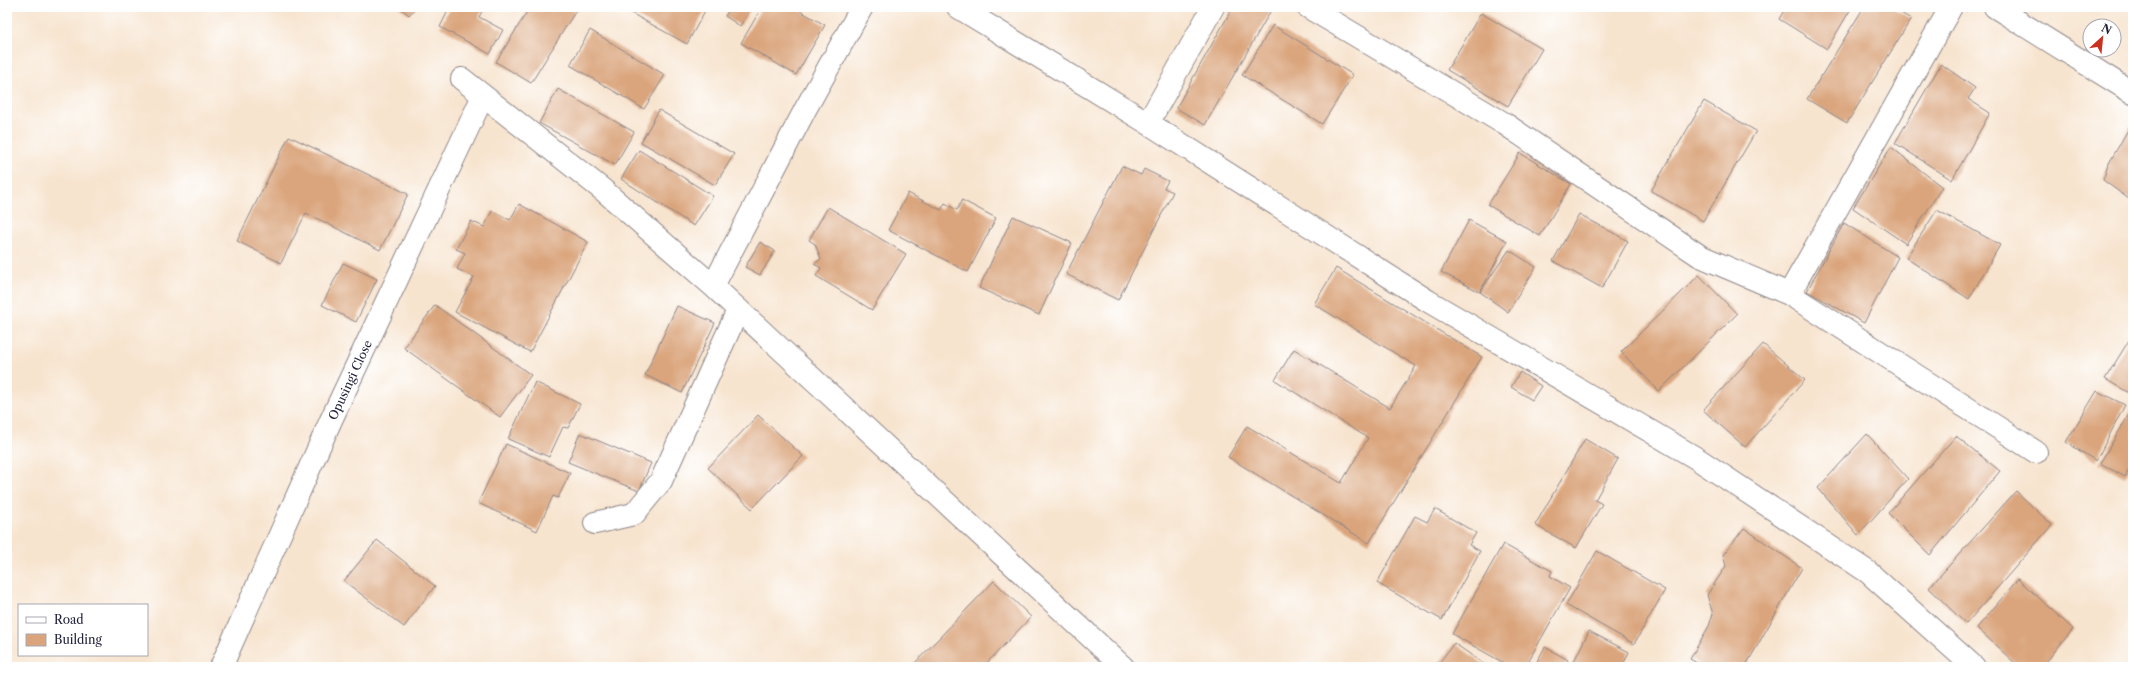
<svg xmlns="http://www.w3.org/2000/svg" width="2140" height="674" font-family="'Libre Caslon Text',serif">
	<rect width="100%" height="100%" fill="#fff"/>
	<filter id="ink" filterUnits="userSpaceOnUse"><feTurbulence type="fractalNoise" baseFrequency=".025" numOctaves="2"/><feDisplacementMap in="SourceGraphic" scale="8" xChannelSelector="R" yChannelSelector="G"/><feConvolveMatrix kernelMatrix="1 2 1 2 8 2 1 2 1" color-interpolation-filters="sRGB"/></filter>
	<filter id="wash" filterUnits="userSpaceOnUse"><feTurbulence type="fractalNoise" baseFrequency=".012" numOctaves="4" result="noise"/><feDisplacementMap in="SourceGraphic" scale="16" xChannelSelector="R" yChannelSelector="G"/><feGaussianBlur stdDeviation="0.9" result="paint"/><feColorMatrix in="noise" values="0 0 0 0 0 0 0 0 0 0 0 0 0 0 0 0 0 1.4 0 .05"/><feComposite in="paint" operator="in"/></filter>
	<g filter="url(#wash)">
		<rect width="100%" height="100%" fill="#f7e4cf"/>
		<g id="blocks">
			<path fill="#daa57d" d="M 399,7 L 416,7 L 409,15 Z
				M 450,7 L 484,7 L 479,17 L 503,30 L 490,54 L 440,27 Z
				M 530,7 L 578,7 L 531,83 L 496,62 Z
				M 620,7 L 707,7 L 687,44 Z
				M 731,7 L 752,7 L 740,26 L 725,16 Z
				M 762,7 L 793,7 L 825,25 L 796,75 L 741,43 Z
				M 1233,7 L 1273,7 L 1205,125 L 1176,108 Z
				M 1786,7 L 1852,7 L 1827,49 L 1779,19 Z
				M 1864,7 L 1891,7 L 1911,19 L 1847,123 L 1807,99 Z
				M 1481,13 L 1542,49 L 1508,106 L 1447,70 Z
				M 1273,25 L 1353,75 L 1322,124 L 1242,75 Z
				M 590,30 L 665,75 L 644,109 L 570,65 Z
				M 1941,64 L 1975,88 L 1968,99 L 1990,113 L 1952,180 L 1895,143 Z
				M 558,89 L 634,132 L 615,165 L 539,123 Z
				M 1704,101 L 1756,131 L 1703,221 L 1651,191 Z
				M 659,110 L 734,154 L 715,185 L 641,142 Z
				M 2133,121 L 2133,202 L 2103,180 L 2108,165 Z
				M 289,136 L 408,194 L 380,250 L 306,213 L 281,263 L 237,241 Z
				M 1891,147 L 1942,187 L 1906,244 L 1853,208 Z
				M 639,150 L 713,196 L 694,226 L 621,179 Z
				M 1520,153 L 1571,184 L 1540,236 L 1488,205 Z
				M 1122,166 L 1141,175 L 1144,169 L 1168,181 L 1164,188 L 1173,192 L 1118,300 L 1066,274 Z
				M 908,193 L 941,210 L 945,203 L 957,210 L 962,200 L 996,218 L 968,272 L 888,230 Z
				M 519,204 L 588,242 L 530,352 L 455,312 L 474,277 L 457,269 L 465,253 L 456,249 L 471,221 L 484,227 L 492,211 L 510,220 Z
				M 828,207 L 906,254 L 872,310 L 816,276 L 821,268 L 814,264 L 821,259 L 815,244 L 809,240 Z
				M 1937,210 L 2000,245 L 1969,299 L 1906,258 Z
				M 1579,214 L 1628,241 L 1602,288 L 1553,261 Z
				M 1013,216 L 1072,243 L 1039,315 L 979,288 Z
				M 1469,220 L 1507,241 L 1480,292 L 1441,272 Z
				M 1844,223 L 1898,257 L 1864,323 L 1807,291 Z
				M 760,242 L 775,251 L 760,275 L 745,267 Z
				M 1509,250 L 1536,267 L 1508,312 L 1480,292 Z
				M 343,263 L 377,279 L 356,322 L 322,305 Z
				M 1336,268 L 1482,357 L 1369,543 L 1228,457 L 1247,426 L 1341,483 L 1368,438 L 1275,380 L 1294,349 L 1390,408 L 1416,366 L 1314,304 Z
				M 1699,275 L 1737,314 L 1659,391 L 1621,352 Z
				M 435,305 L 531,375 L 500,417 L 404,348 Z
				M 677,306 L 715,323 L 682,393 L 645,375 Z
				M 2133,334 L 2133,391 L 2131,394 L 2105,379 Z
				M 1763,344 L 1805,380 L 1745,447 L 1703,410 Z
				M 1520,372 L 1541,386 L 1532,400 L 1511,387 Z
				M 535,382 L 580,404 L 568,428 L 563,427 L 549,457 L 508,439 Z
				M 2097,391 L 2125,405 L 2096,461 L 2066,442 Z
				M 2133,408 L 2133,463 L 2125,477 L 2100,463 Z
				M 758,415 L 803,456 L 752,509 L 708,468 Z
				M 580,433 L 651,463 L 639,491 L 568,462 Z
				M 1867,434 L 1908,479 L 1858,535 L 1818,488 Z
				M 1956,436 L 2000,471 L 1930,555 L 1888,513 Z
				M 1585,439 L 1618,459 L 1595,500 L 1602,504 L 1576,548 L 1535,525 Z
				M 506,444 L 570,473 L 558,498 L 553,496 L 537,531 L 478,503 Z
				M 2016,491 L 2052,525 L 1966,624 L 1929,588 Z
				M 1435,509 L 1476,533 L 1469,545 L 1480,551 L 1442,620 L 1377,583 L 1415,516 L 1427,522 Z
				M 1744,528 L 1802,568 L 1745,667 L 1704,667 L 1690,659 L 1709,626 L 1713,614 L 1707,595 L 1726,566 L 1723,555 Z
				M 377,540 L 435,586 L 404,627 L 344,581 Z
				M 1503,544 L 1552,571 L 1550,576 L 1570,588 L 1525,667 L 1511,667 L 1452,634 Z
				M 1597,551 L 1665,590 L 1634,644 L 1566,605 Z
				M 2018,579 L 2073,629 L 2042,667 L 2019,667 L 1977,628 Z
				M 994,581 L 1031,617 L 983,667 L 911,667 Z
				M 1589,631 L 1629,652 L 1622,667 L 1571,667 Z
				M 1454,643 L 1488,667 L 1436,667 Z
				M 1545,647 L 1568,660 L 1564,667 L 1534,667 Z"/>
		</g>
	</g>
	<g filter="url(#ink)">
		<use href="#blocks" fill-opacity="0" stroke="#8c8385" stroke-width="1"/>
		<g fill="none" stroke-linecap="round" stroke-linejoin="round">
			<g stroke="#8c8385" stroke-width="24">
				<path id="minor" d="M 958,7 L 1148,123 L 1428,301 L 1696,458 L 1868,572 L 1974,667
					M 1308,7 L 1505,124 L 1700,256 L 1789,294 L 2036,452
					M 1995,7 L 2133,93
					M 462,79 L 603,190 L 713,286 L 1123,667
					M 1148,123 L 1213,7
					M 713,286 L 806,108 L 862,7
					M 1789,294 L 1951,7
					M 595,523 L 634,514 L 661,481 L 738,310
					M 221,667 L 331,420 L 483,96"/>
			</g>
			<use href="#minor" stroke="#fff" stroke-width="22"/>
		</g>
	</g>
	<g text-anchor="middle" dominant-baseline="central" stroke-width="3" stroke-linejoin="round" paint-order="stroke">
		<g font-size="12" fill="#22223b" stroke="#fff">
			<text transform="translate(350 380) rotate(-65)">Opusingi Close</text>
		</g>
	</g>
	<rect width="2140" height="674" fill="none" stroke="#fff" stroke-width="24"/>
	<rect x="18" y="604" width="130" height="52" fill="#ffffff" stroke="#a7a7b1"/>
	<rect x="26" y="617" width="20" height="6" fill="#ffffff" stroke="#a7a7b1"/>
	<text x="54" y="624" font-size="12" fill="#22223b">Road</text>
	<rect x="26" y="634" width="20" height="12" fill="#daa57d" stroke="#a7a7b1"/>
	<text x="54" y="644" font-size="12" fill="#22223b">Building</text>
	<g transform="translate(2102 38) rotate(27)"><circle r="19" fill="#ffffff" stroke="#a7a7b1"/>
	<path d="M0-3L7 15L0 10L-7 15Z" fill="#c8321e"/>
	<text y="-6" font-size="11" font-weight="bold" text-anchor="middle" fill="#22223b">N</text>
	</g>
</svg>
